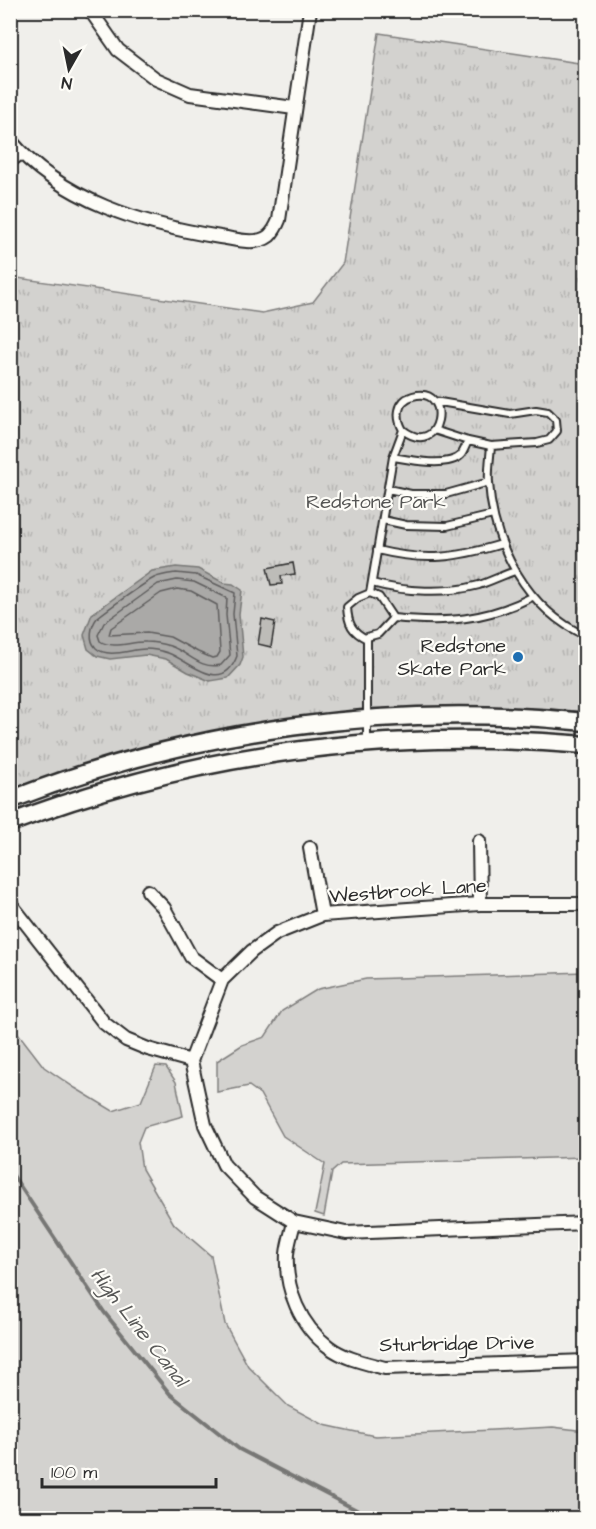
<svg xmlns="http://www.w3.org/2000/svg" width="596" height="1529" font-family="'Architects Daughter',sans-serif">
	<defs>
		<pattern id="park-tufts" width="24" height="20" patternUnits="userSpaceOnUse" patternTransform="scale(1.5)"><rect width="24" height="20" fill="#d3d2cf"/><path d="M3 7l-1-3M5 7V3M7 7l1-3M15 17l-1-3M17 17v-4M19 17l1-3" fill="none" stroke="#b5b4b2"/></pattern>
	</defs>
	<rect width="100%" height="100%" fill="#f0efeb"/>
	<filter id="ink" filterUnits="userSpaceOnUse"><feTurbulence type="fractalNoise" baseFrequency=".0167" numOctaves="2"/><feDisplacementMap in="SourceGraphic" scale="12" xChannelSelector="R" yChannelSelector="G"/><feConvolveMatrix kernelMatrix="1 2 1 2 8 2 1 2 1" color-interpolation-filters="sRGB"/></filter>
	<g filter="url(#ink)">
		<path fill="#d3d2cf" stroke="#7f7e7d" stroke-width="1.5" d="M 585,972 L 585,1157 L 341,1164 L 332,1172 L 324,1216 L 315,1213 L 325,1164 L 283,1136 L 260,1094 L 249,1086 L 217,1092 L 217,1061 L 242,1045 L 265,1037 L 282,1011 L 318,989 L 366,979 Z
			M 11,1024 L 44,1067 L 75,1088 L 113,1111 L 141,1102 L 156,1066 L 166,1067 L 176,1082 L 183,1116 L 144,1127 L 138,1142 L 142,1169 L 174,1224 L 211,1256 L 225,1324 L 248,1366 L 288,1406 L 324,1425 L 375,1436 L 553,1427 L 585,1431 L 585,1518 L 11,1518 Z"/>
		<path fill="url(#park-tufts)" stroke="#7f7e7d" stroke-width="1.5" d="M 379,33 L 585,64 L 585,712 C 388,694 196,722 11,790 L 11,277 L 262,313 L 313,302 L 343,263 Z"/>
		<path fill="#aaa9a7" stroke="#777775" stroke-width="1.5" d="M 176,567 L 198,569 L 224,583 L 233,584 L 242,590 L 239,614 L 243,657 L 240,665 L 228,678 L 210,681 L 188,672 L 166,659 L 146,655 L 110,659 L 97,656 L 88,649 L 84,635 L 92,614 L 152,571 Z"/>
		<g fill="none" stroke-linecap="round" stroke-linejoin="round">
			<path stroke="#5e5d5d" stroke-width="1.5" d="M 176,573 L 196,575 L 235,593 L 233,614 L 237,656 C 222,696 190,661 168,653 C 162,651 152,649 145,649 C 131,649 108,659 96,648 C 88,640 91,626 97,618 C 102,613 146,582 154,578 C 160,575 169,574 176,573 Z
				M 177,580 L 194,582 L 227,598 L 226,615 L 230,655 L 221,665 C 200,670 188,652 170,646 C 163,644 154,642 146,642 C 132,641 113,650 100,641 L 98,635 L 104,623 L 158,584 Z
				M 177,589 L 191,591 L 217,605 L 220,652 L 217,657 L 212,658 L 198,652 L 170,637 L 147,633 L 109,635 L 111,628 L 161,593 Z"/>
			<path stroke="#777775" stroke-width="4" d="M 10,1171 L 104,1312 L 170,1394 L 239,1449 L 372,1518"/>
		</g>
		<path fill="#bdbcb8" stroke="#2b2b2b" stroke-width="1.5" d="M 293,563 L 295,574 L 281,576 L 282,584 L 271,585 L 267,568 Z
			M 262,619 L 275,622 L 271,647 L 258,644 Z"/>
		<g fill="none" stroke-linecap="round" stroke-linejoin="round">
			<g stroke="#2b2b2b" stroke-width="10">
				<path id="lane" d="M 434,401 L 510,414 L 536,410 L 548,412 L 556,420 L 557,431 L 549,440 L 537,443 L 491,446 C 490,458 488,471 489,483 C 493,545 527,610 586,636
					M 434,430 L 468,441 L 491,446
					M 393,457 C 410,460 448,468 461,455 C 464,451 466,445 468,441
					M 388,489 L 411,494 L 446,494 L 489,482
					M 383,520 L 406,525 L 447,526 L 493,515
					M 377,550 C 426,562 455,558 502,544
					M 372,583 C 404,592 447,594 479,585 C 491,581 503,575 515,571
					M 370,593 L 379,597 L 393,618
					M 367,639 C 352,632 348,624 347,607 L 358,598 L 370,593 L 393,457 L 403,430 C 396,418 396,401 413,396 C 454,385 442,460 403,430
					M 367,741 L 367,637 L 378,634 L 393,618 C 445,623 485,621 532,597"/>
			</g>
			<g stroke="#2b2b2b" stroke-width="16">
				<path id="street" d="M 90,10 L 118,50 L 156,79 L 190,94 L 294,108
					M 10,140 C 61,201 144,225 220,237 C 235,239 256,246 269,236 C 273,232 277,225 279,220 L 310,10
					M 10,161 L 21,153
					M 479,841 L 480,904
					M 310,848 L 322,915
					M 148,891 L 164,908 L 191,957 L 222,980
					M 10,903 L 104,1023 L 126,1040 L 148,1049 L 191,1061
					M 586,904 L 480,904 L 322,915 L 277,933 L 252,951 L 222,980 L 191,1061 L 205,1125 L 224,1165 L 255,1197 L 294,1222 L 346,1233 L 586,1223
					M 294,1222 C 292,1232 288,1243 287,1254 C 285,1289 300,1326 329,1347 C 345,1359 366,1363 385,1368 L 586,1361"/>
			</g>
			<g stroke="#2b2b2b" stroke-width="21">
				<path id="secondary" d="M 10,800 C 191,729 392,701 586,722
					M 10,823 C 196,752 388,728 586,745"/>
			</g>
			<use href="#lane" stroke="#fdfcf7" stroke-width="6"/>
			<use href="#street" stroke="#fdfcf7" stroke-width="12"/>
			<use href="#secondary" stroke="#fdfcf7" stroke-width="16"/>
		</g>
	</g>
	<circle fill="#1f6fb2" stroke="#fdfcf7" stroke-width="2" cx="518" cy="657" r="6"/>
	<g text-anchor="middle" dominant-baseline="central" stroke-width="4.5" stroke-linejoin="round" paint-order="stroke">
		<g font-size="20" fill="#555554" stroke="#fdfcf7">
			<text x="376" y="502">Redstone Park</text>
		</g>
		<g font-size="20" fill="#2b2b2b" stroke="#fdfcf7" text-anchor="end">
			<text x="506" y="646">Redstone<tspan x="506" dy="23">Skate Park</tspan></text>
		</g>
		<g font-size="20" fill="#2b2b2b" stroke="#fdfcf7">
			<text transform="translate(408 891) rotate(-4)">Westbrook Lane</text>
			<text transform="translate(457 1344) rotate(-1)">Sturbridge Drive</text>
		</g>
		<g font-size="21" font-style="italic" fill="#575756" stroke="#fdfcf7">
			<text transform="translate(139 1327) rotate(52)">High Line Canal</text>
		</g>
	</g>
	<rect width="596" height="1529" fill="none" stroke="#fdfcf7" stroke-width="36"/>
	<rect x="18" y="18" width="560" height="1493" fill="none" stroke="#2b2b2b" stroke-width="2" filter="url(#ink)"/>
	<g transform="translate(69 69) rotate(189)" stroke="#fdfcf7" stroke-width="4.5" paint-order="stroke">
	<path d="M0-4.5L10 22L0 15L-10 22Z" fill="#2b2b2b"/>
	<text y="-9" font-size="16" font-weight="bold" text-anchor="middle" fill="#2b2b2b">N</text>
	</g>
	<path d="M42 1478v9h174v-9" fill="none" stroke="#2b2b2b" stroke-width="3"/>
	<text x="51" y="1478" font-size="18" fill="#2b2b2b" stroke="#fdfcf7" stroke-width="4.5" paint-order="stroke">100 m</text>
</svg>
